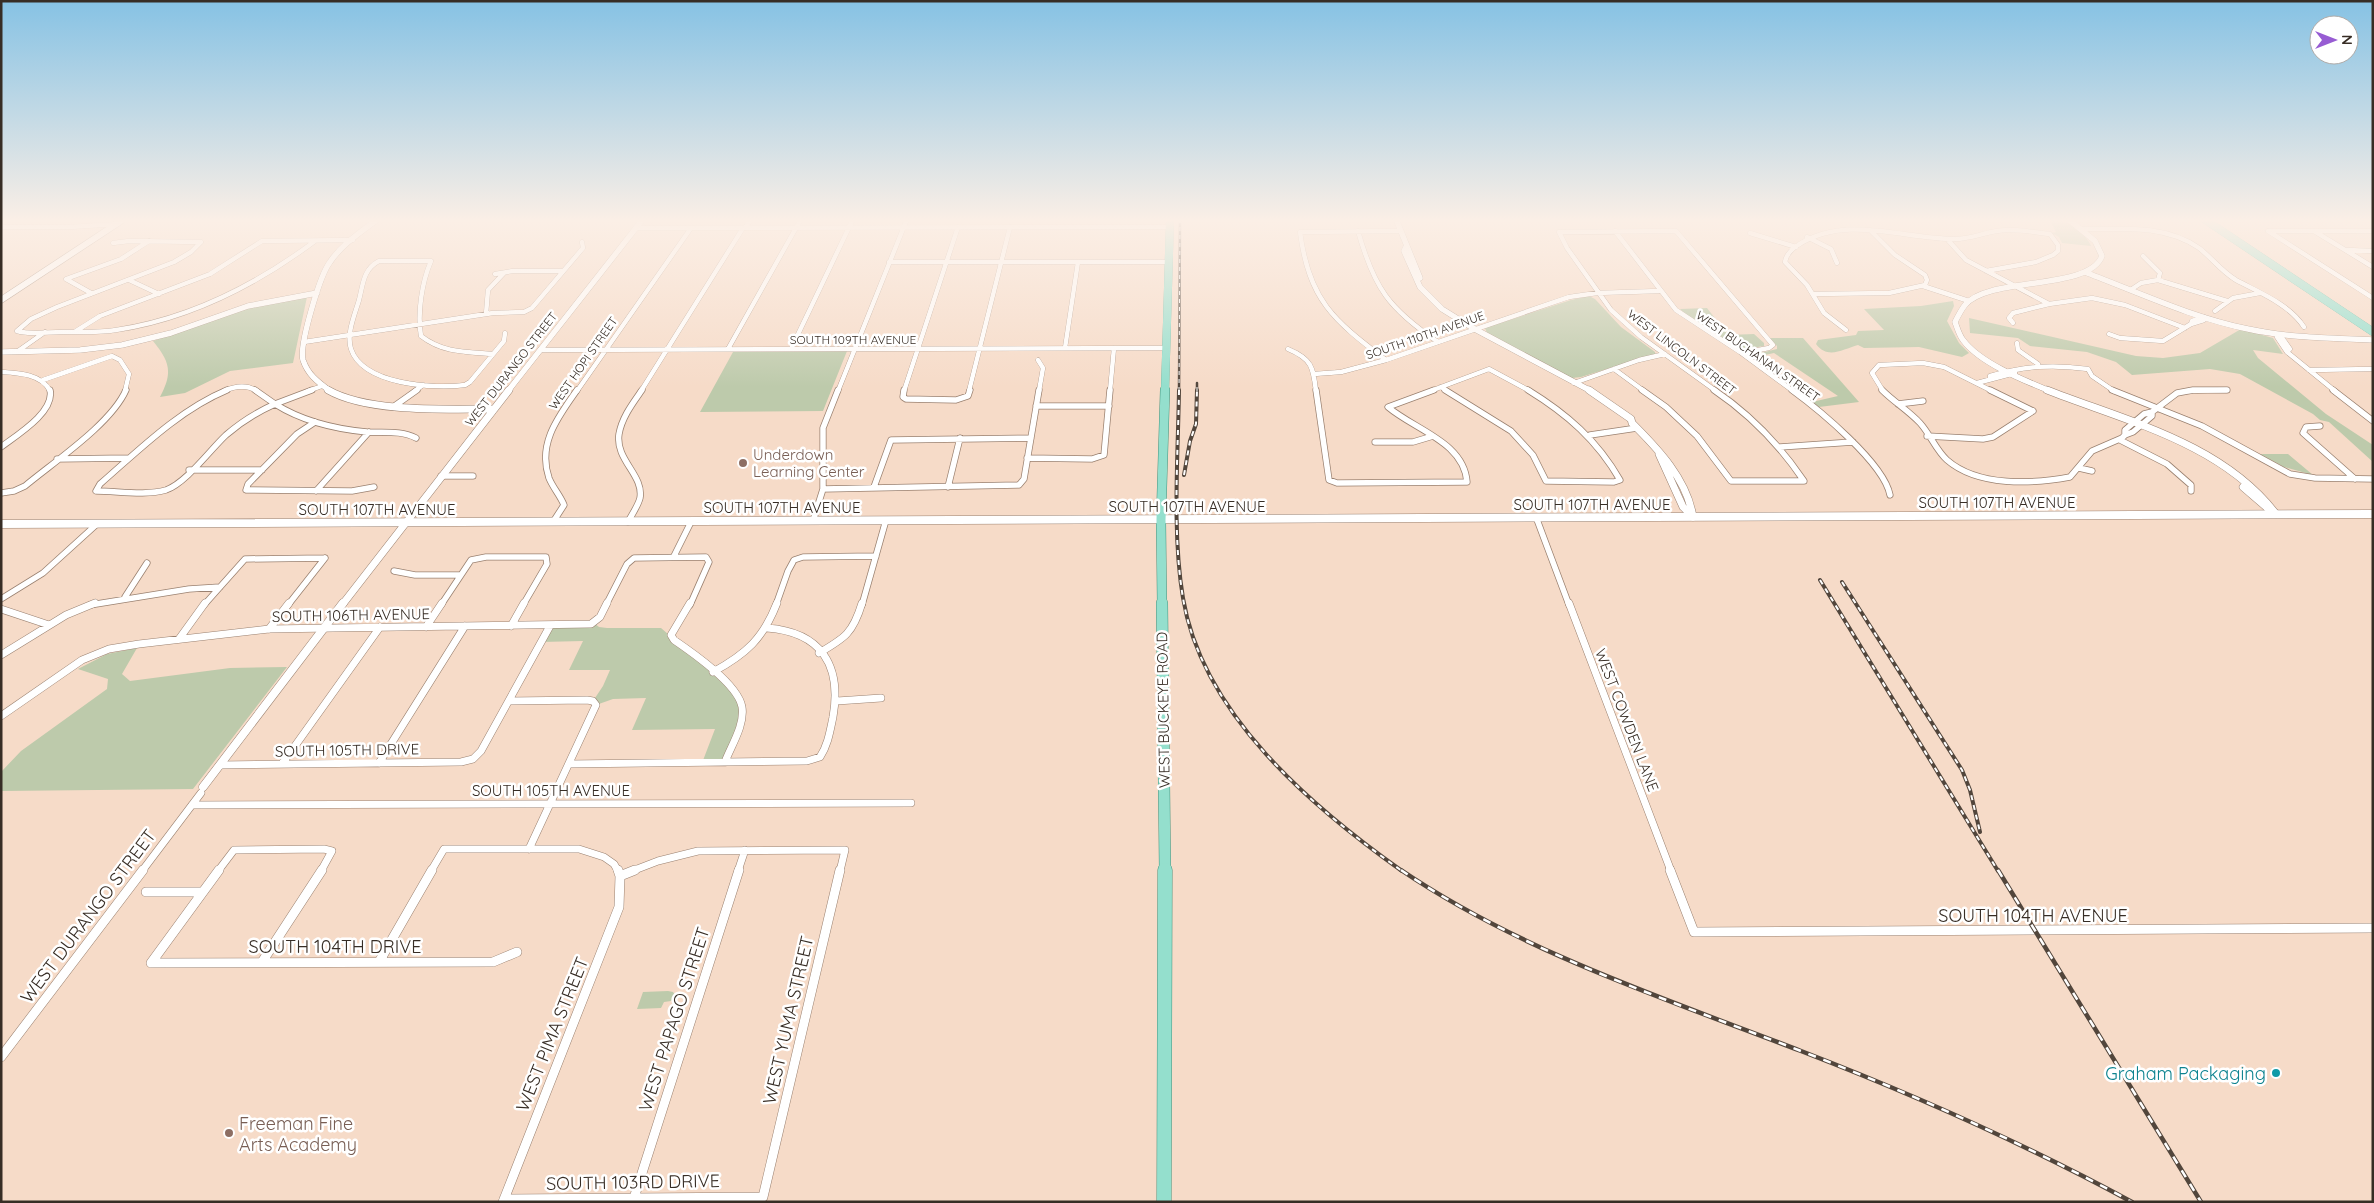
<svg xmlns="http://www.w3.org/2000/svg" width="2374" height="1203" font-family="Quicksand,sans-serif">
	<rect width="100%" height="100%" fill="#f6dbc8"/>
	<path fill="#bdcaab" d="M 2053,219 C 2066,219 2086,233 2091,246 L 2062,243 L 2059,237 L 2052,233 L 2056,232 L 2050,220 Z
		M 1589,296 L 1595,299 L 1621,327 L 1655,352 L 1655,354 L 1581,377 L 1572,378 L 1487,333 L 1485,328 L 1571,300 Z
		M 307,297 L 293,363 L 230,371 L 185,393 L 160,397 C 173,372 170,362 153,341 L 259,305 Z
		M 1953,301 L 1954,306 L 1947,321 L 1959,343 L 1969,353 L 1962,357 L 1919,347 L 1864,348 L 1858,345 C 1843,349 1828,360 1816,344 L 1818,340 L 1856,335 L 1858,331 L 1884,330 L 1864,309 L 1921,306 Z
		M 1707,308 L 1728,335 L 1754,334 L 1764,343 L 1764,346 L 1739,350 L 1692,320 L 1680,309 Z
		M 1969,318 L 2136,356 L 2163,358 L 2200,353 L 2241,329 L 2273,338 L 2283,354 L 2253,350 L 2258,358 L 2326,414 L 2373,445 L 2373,462 L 2329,422 L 2320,420 L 2313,414 L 2240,374 L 2210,369 L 2132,375 L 2116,362 L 2087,352 L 2030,346 L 2018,338 L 1970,333 Z
		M 1769,338 L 1803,338 L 1859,402 L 1819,407 L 1812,402 L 1838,396 L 1774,353 L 1751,358 L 1748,356 L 1777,349 L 1777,346 Z
		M 847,351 L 823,411 L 700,412 L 733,352 Z
		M 2260,454 L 2288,454 L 2313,475 L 2284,467 Z
		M 594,623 L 599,627 L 607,628 L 661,628 L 737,694 L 742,714 L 725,762 L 702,763 L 715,729 L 632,730 L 646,698 L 613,699 L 596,705 L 593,701 L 603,686 L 610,670 L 569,670 L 583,641 L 541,642 L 550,626 Z
		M 137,648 L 122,674 L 130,681 L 230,668 L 287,667 L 193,789 L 1,791 L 1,772 L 21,751 L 107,689 L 108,679 L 78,669 L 107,654 Z
		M 668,991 L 673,992 L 676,996 L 671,1001 L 664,1002 L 661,1008 L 637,1009 L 643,992 Z"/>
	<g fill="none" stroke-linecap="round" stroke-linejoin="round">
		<g stroke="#9a8170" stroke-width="5">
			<path id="minor-far3" d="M 1,227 L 70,227 L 117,224
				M 636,228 L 1169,227
				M 745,228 L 751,219
				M 2081,229 C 2121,229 2165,224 2199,248 C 2212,258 2221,271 2236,280 C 2260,293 2289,304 2304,327
				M 1358,231 C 1374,288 1389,309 1438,342
				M 1615,231 L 1676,310 L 1740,352 L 1793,391
				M 2268,231 L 2373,298
				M 2269,231 L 2373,231
				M 2314,231 L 2373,267
				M 1750,233 L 1796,247
				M 1807,237 L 1831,249 L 1837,263
				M 1947,239 L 1966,260 L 2049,304
				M 113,243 L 129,241 L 201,242
				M 2347,250 L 2373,251
				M 889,262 L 1169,262
				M 495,274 L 513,271 L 563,271
				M 129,280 L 159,294
				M 2158,280 L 2227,301
				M 1923,286 L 1969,301
				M 2132,289 L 2141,283 L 2158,280 L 2160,273 L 2143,256
				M 91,293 L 66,279 L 121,259 L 149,241
				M 1813,294 L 1889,293 L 1925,285 L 1927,280 L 1925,275 L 1895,255 L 1870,230
				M 2215,311 L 2233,298 L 2260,293
				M 486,314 L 488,290 L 504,273
				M 2013,323 L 2009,318 L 2013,313 L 2049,304 L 2092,298 L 2125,305 L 2185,328
				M 2191,324 L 2204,320 L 2204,317
				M 1846,330 L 1824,313 L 1807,285 L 1785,262 C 1786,254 1792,249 1798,245 C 1847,214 1902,239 1955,239 C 1970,239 1983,233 1997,231 C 2014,228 2032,232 2050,234 L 2058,245 L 2058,251 L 2053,255 L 2036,262 L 1986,271
				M 17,331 C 32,335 47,332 62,332 C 80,332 98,333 116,330 C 189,319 256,285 315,241
				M 17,331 L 31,319 L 57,307 L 174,262 L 191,252 L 201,242
				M 76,331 L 100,316 L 210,274 L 262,241 L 353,240
				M 2109,334 L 2120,338 L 2163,341 L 2191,324 L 2192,321 L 2204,317
				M 2280,335 L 2290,349 L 2287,352 L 2277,337 Z
				M 304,342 L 493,313 L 524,312 L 532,308 L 583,248 L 582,242
				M 2017,343 L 2018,350 L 2038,364
				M 1065,348 L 1078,262
				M 728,349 L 801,219
				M 791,349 L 853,219
				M 1288,349 C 1312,359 1313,367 1316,391
				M 540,350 L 1167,348
				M 18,351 L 45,332
				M 2287,352 L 2335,391
				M 493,354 C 466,352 443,353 421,336 C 417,313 422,282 431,261 L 379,261 C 363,269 363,285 359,300 C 355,314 346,334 351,349 C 363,385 434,389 465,385 L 470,382 L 504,341 L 505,333
				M 1038,360 L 1043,368 L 1039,391
				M 1386,360 C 1333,320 1309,300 1300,232 L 1400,231
				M 1614,369 L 1644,391
				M 2309,370 L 2373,369
				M 1,372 C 18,373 42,374 50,391
				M 1314,374 L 1341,372 L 1386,360 L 1569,297 L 1597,293 L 1659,291
				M 1990,379 L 1990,376 C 2024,366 2053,364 2088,369 L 2092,376 L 2114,391
				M 43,380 L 112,356 L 120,360 L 129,374 L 125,391
				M 1574,383 L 1639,360 L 1665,354
				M 1977,383 L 2015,373
				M 1441,387 L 1447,391
				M 1441,387 L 1489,369 L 1530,391
				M 224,391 C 235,386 246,384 257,391
				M 308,391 L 322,386
				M 415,391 L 423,385
				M 577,391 L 691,228
				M 641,391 L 743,228
				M 838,391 L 907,219
				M 904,391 L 958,227
				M 969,391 L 1010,227
				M 1110,391 L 1114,348
				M 1431,391 L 1441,387
				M 1716,391 L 1641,337 L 1611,310 L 1567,248 L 1559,232 L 1676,231 L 1773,345 L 1769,348 L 1742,353
				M 1883,391 L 1872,373 L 1879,365 L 1923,363 L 1944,367 L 1992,391
				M 2188,391 L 2227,390"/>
		</g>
		<g stroke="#9a8170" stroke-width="7">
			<path id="minor-far2" d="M 227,390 C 179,410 139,450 100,484 L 96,491 C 118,491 145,496 166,490 C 186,483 210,450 226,435 C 241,422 257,412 275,404
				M 255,390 L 275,404
				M 904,390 L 903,397 L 906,399 L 956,400 L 968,396 L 970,390
				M 1316,390 L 1329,480 L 1337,483 L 1467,482 C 1464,442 1415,430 1388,407 L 1434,390
				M 1445,390 L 1511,431 L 1533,455 L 1546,481 L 1614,482 L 1620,480 C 1597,440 1567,414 1528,390
				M 1642,390 L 1666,407 L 1697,436 L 1731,481 L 1804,481 C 1779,444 1751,415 1714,390
				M 1792,390 C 1818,409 1884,463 1890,495
				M 1882,390 C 1894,402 1909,411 1920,423 C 1930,434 1936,450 1947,460 C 1978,487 2033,484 2070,477 L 2092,451 L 2122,438 L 2125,435 L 2125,430 L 2144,414 L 2152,412 L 2177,393 L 2193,390 L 2227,390
				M 1990,390 L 2033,411
				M 2112,390 L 2202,426 L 2290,474 L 2315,478 L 2373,479
				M 2333,390 L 2373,421
				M 275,404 C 302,421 335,429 367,432 C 383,433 401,430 416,438
				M 275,404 L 312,390
				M 1898,404 L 1923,401
				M 1036,406 L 1109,406
				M 393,407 L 417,390
				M 315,422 L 297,434 L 248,484 L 246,490 L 352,491 L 374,487
				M 2320,426 L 2306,427 L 2303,433 L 2355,479
				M 1590,435 L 1637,428
				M 2125,435 L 2133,432 L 2152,416 L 2152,412
				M 1927,436 L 1983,439 L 1993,437 L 2033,411
				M 2120,440 L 2167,464 L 2191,485 L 2191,491
				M 1375,442 L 1413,442 L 1433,436
				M 1,447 C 17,435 55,412 50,390
				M 1780,447 L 1853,442
				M 1027,458 L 1092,459 L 1104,455 L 1110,390
				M 57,459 L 129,458
				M 2079,468 L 2092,471
				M 189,470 L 262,470
				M 441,476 L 473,476
				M 874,487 L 891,440 L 1031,438
				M 948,487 L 960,438
				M 823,489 L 1019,485 L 1024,479 L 1039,390
				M 316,491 L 369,432
				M 1,493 L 14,491 L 25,486 C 55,461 111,424 126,390
				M 1536,517 L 1569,605
				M 813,521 L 823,489 L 823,428 L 838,390
				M 553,522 L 564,505 C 560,495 553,488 549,478 C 537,443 559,416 577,390
				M 628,522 C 632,514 638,506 640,498 C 644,475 615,460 619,434 C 622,417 633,403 642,390
				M 674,556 L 691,522
				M 394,571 L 415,575 L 460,575
				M 125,597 L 147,563
				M 1,599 L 43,573 L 97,524
				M 90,605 L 189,589 L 220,587
				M 204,605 L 245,559 L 325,558
				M 288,605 L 325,558
				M 441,605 L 471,560 L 486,557 L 546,557 L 547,564 L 523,605
				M 606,605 L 627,564 L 634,558 L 706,557 L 709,562 L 690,605
				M 776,605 L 788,571 L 794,560 L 803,557 L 876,556
				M 862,605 L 886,520"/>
		</g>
		<g stroke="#9a8170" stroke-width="8">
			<path id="minor-far1" d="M 690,603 L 671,635 L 674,640 C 693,653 738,684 742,707 C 745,725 731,746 725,762
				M 1569,603 L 1671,871
				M 1,609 L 49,625
				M 511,626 L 524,603
				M 426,627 L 442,603
				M 269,629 L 289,603
				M 179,639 L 205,603
				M 819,653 C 845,638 853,633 862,603
				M 1,655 L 66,615 L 95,603
				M 713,672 C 746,654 763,639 777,603
				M 509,701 L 587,700 L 593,701 L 596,705 L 529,849
				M 837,701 L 881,698
				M 1,716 L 82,660 L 109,649 L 139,644 L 269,629 L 591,624 L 600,617 L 607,603
				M 379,763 L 465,626
				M 282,764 L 380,627
				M 569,764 L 807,761 L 820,757 C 828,745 830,731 833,717 C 842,665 821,632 767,628
				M 220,765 L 461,762 L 473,759 L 481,751 L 550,626
				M 192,805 L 911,803
				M 142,871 L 201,793
				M 218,871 L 234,850 L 324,849 L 332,851 L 321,871
				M 431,871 L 444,849 L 579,849 L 604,857 L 614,864 L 618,871
				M 632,871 L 658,861 L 698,851 L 845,850 L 840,871
				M 738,871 L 745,850"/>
		</g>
		<g stroke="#9a8170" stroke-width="10">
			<path id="minor" d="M 618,870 L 620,876 L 635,870
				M 1670,870 L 1694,932 L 2373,928
				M 146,892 L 203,892
				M 262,962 L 322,870
				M 379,962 L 432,870
				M 151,963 L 219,870
				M 151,963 L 493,962 L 517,952
				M 1,1057 L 143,870
				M 634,1198 L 739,870
				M 504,1199 L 763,1197 L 840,870
				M 503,1202 L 619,907 L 620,876"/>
		</g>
		<g stroke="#9a8170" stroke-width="6">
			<path id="tertiary-far2" d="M 1396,219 L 1420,278
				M 1406,247 L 1404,251 L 1420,287 L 1442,309 L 1471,327 L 1591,391
				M 2087,273 C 2140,293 2193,318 2248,329 C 2290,338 2331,338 2373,340
				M 1,352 L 80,350 L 122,345 L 171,333 L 248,306 L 317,293
				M 330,391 C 318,382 308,375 303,360 C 299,345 320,275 330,262 C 342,244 361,232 378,219
				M 508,391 L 643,219
				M 2050,391 C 2023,380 1980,363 1963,340 C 1959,335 1957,327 1955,322 C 1958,316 1961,310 1965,305 C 1989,276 2089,291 2102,256 L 2095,241 L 2068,219"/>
		</g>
		<g stroke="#9a8170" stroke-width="8">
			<path id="tertiary-far1" d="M 328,390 C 368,413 448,409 494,409
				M 1589,390 L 1631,419 L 1632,423 C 1658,449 1687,479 1693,517
				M 2047,390 C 2126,421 2222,443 2276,514
				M 1659,454 L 1683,507 L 1693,517
				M 2243,487 L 2272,512
				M 342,605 L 509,390"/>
		</g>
		<g stroke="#9a8170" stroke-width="9">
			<path id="tertiary" d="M 203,787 L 343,603"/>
		</g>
		<g stroke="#9a8170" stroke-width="7">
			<path id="secondary-far1" d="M 1,300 L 124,219"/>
		</g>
		<g stroke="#9a8170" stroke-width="9">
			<path id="secondary" d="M 1,524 L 2373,514"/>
		</g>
		<g stroke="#45937d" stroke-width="8">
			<path id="primary-far3" d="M 2204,219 L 2373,332
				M 1165,391 L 1170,219"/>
		</g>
		<g stroke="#45937d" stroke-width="10">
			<path id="primary-far2" d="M 1162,605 L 1161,520 L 1165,390"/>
		</g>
		<g stroke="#45937d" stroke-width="12">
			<path id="primary-far1" d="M 1162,603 L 1165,871"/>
		</g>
		<g stroke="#45937d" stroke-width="15">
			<path id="primary" d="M 1164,1202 L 1165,870"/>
		</g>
		<use href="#minor-far3" stroke="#fff" stroke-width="4.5"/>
		<use href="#minor-far2" stroke="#fff" stroke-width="5.5"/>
		<use href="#minor-far1" stroke="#fff" stroke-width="7"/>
		<use href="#minor" stroke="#fff" stroke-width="9"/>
		<use href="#tertiary-far2" stroke="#fff" stroke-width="5.5"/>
		<use href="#tertiary-far1" stroke="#fff" stroke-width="7"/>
		<use href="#tertiary" stroke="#fff" stroke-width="8"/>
		<use href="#secondary-far1" stroke="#fff" stroke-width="6"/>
		<use href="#secondary" stroke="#fff" stroke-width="8"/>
		<use href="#primary-far3" stroke="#94dfcd" stroke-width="8"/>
		<use href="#primary-far2" stroke="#94dfcd" stroke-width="9"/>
		<use href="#primary-far1" stroke="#94dfcd" stroke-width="11"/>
		<use href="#primary" stroke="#94dfcd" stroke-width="14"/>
		<g stroke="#52463c" stroke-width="2.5">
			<path id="rail-far2" d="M 1179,391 L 1180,219
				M 1197,391 L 1197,383"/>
		</g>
		<g stroke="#52463c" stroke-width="4">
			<path id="rail-far1" d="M 1179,390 C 1178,456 1172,533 1183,598 C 1202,714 1312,807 1402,871
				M 1184,475 L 1190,441 L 1196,424 L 1197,390
				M 1820,580 L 1998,871
				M 1842,582 L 1962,770 L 1970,790 L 1980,832"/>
		</g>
		<g stroke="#52463c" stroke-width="4.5">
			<path id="rail" d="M 1401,870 C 1522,952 1666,999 1801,1051 C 1915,1095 2025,1144 2132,1202
				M 1998,870 L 2201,1202"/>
		</g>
		<use href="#rail-far2" stroke="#fff" stroke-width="1" stroke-dasharray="4" stroke-linecap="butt"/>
		<use href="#rail-far1" stroke="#fff" stroke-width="2" stroke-dasharray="5" stroke-linecap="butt"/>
		<use href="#rail" stroke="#fff" stroke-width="2.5" stroke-dasharray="8" stroke-linecap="butt"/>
	</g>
	<linearGradient id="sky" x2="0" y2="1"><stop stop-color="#86c2e4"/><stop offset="0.57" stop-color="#fbefe6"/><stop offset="1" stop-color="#fbefe6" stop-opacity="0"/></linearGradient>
	<rect width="2374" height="387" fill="url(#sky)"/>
	<g fill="#8d6e63" stroke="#fff" stroke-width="2">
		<circle cx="743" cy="463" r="5"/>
		<circle cx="229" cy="1133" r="5"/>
	</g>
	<circle fill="#0f9aa8" stroke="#fff" stroke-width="2" cx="2276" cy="1073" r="5"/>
	<g text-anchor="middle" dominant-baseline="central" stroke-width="5" stroke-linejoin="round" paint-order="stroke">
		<g font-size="12" fill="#372d25" stroke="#fff">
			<text transform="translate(1425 335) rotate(-19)">SOUTH 110TH AVENUE</text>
			<text x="853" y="339">SOUTH 109TH AVENUE</text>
			<text transform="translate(1682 352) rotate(37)">WEST LINCOLN STREET</text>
			<text transform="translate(1758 356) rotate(35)">WEST BUCHANAN STREET</text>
			<text transform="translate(583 363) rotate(-55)">WEST HOPI STREET</text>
			<text transform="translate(511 369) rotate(-52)">WEST DURANGO STREET</text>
		</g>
		<g font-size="15" fill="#785e54" stroke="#fff" text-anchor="start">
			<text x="753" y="454">Underdown<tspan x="753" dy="17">Learning Center</tspan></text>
		</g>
		<g font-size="15" fill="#372d25" stroke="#fff">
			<text x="1997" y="502">SOUTH 107TH AVENUE</text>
			<text x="1592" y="504">SOUTH 107TH AVENUE</text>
			<text x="1187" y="506">SOUTH 107TH AVENUE</text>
			<text x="782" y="507">SOUTH 107TH AVENUE</text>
			<text x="377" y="509">SOUTH 107TH AVENUE</text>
			<text transform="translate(351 615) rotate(-1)">SOUTH 106TH AVENUE</text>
			<text transform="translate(1163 710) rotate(-91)">WEST BUCKEYE ROAD</text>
			<text transform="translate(1627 720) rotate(69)">WEST COWDEN LANE</text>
			<text transform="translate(347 750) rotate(-1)">SOUTH 105TH DRIVE</text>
			<text x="551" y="790">SOUTH 105TH AVENUE</text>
		</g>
		<g font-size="18" fill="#372d25" stroke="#fff">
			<text x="2033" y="915">SOUTH 104TH AVENUE</text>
			<text transform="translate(88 916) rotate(-53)">WEST DURANGO STREET</text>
			<text x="335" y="946">SOUTH 104TH DRIVE</text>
			<text transform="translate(674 1019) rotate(-72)">WEST PAPAGO STREET</text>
			<text transform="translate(788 1020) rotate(-77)">WEST YUMA STREET</text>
			<text transform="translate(552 1034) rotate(-68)">WEST PIMA STREET</text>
			<text transform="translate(633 1182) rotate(-1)">SOUTH 103RD DRIVE</text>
		</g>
		<g font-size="18" fill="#0d838f" stroke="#fff" text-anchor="end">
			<text x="2266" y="1073">Graham Packaging</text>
		</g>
		<g font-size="18" fill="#785e54" stroke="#fff" text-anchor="start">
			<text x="239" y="1123">Freeman Fine<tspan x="239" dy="21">Arts Academy</tspan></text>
		</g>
	</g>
	<rect width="2374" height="1203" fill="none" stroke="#372d25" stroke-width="5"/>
	<g transform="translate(2334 40) rotate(90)"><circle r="24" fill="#ffffff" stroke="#afaba8"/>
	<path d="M0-4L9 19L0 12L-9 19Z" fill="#975cd3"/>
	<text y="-8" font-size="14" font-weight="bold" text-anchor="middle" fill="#372d25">N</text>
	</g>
</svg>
